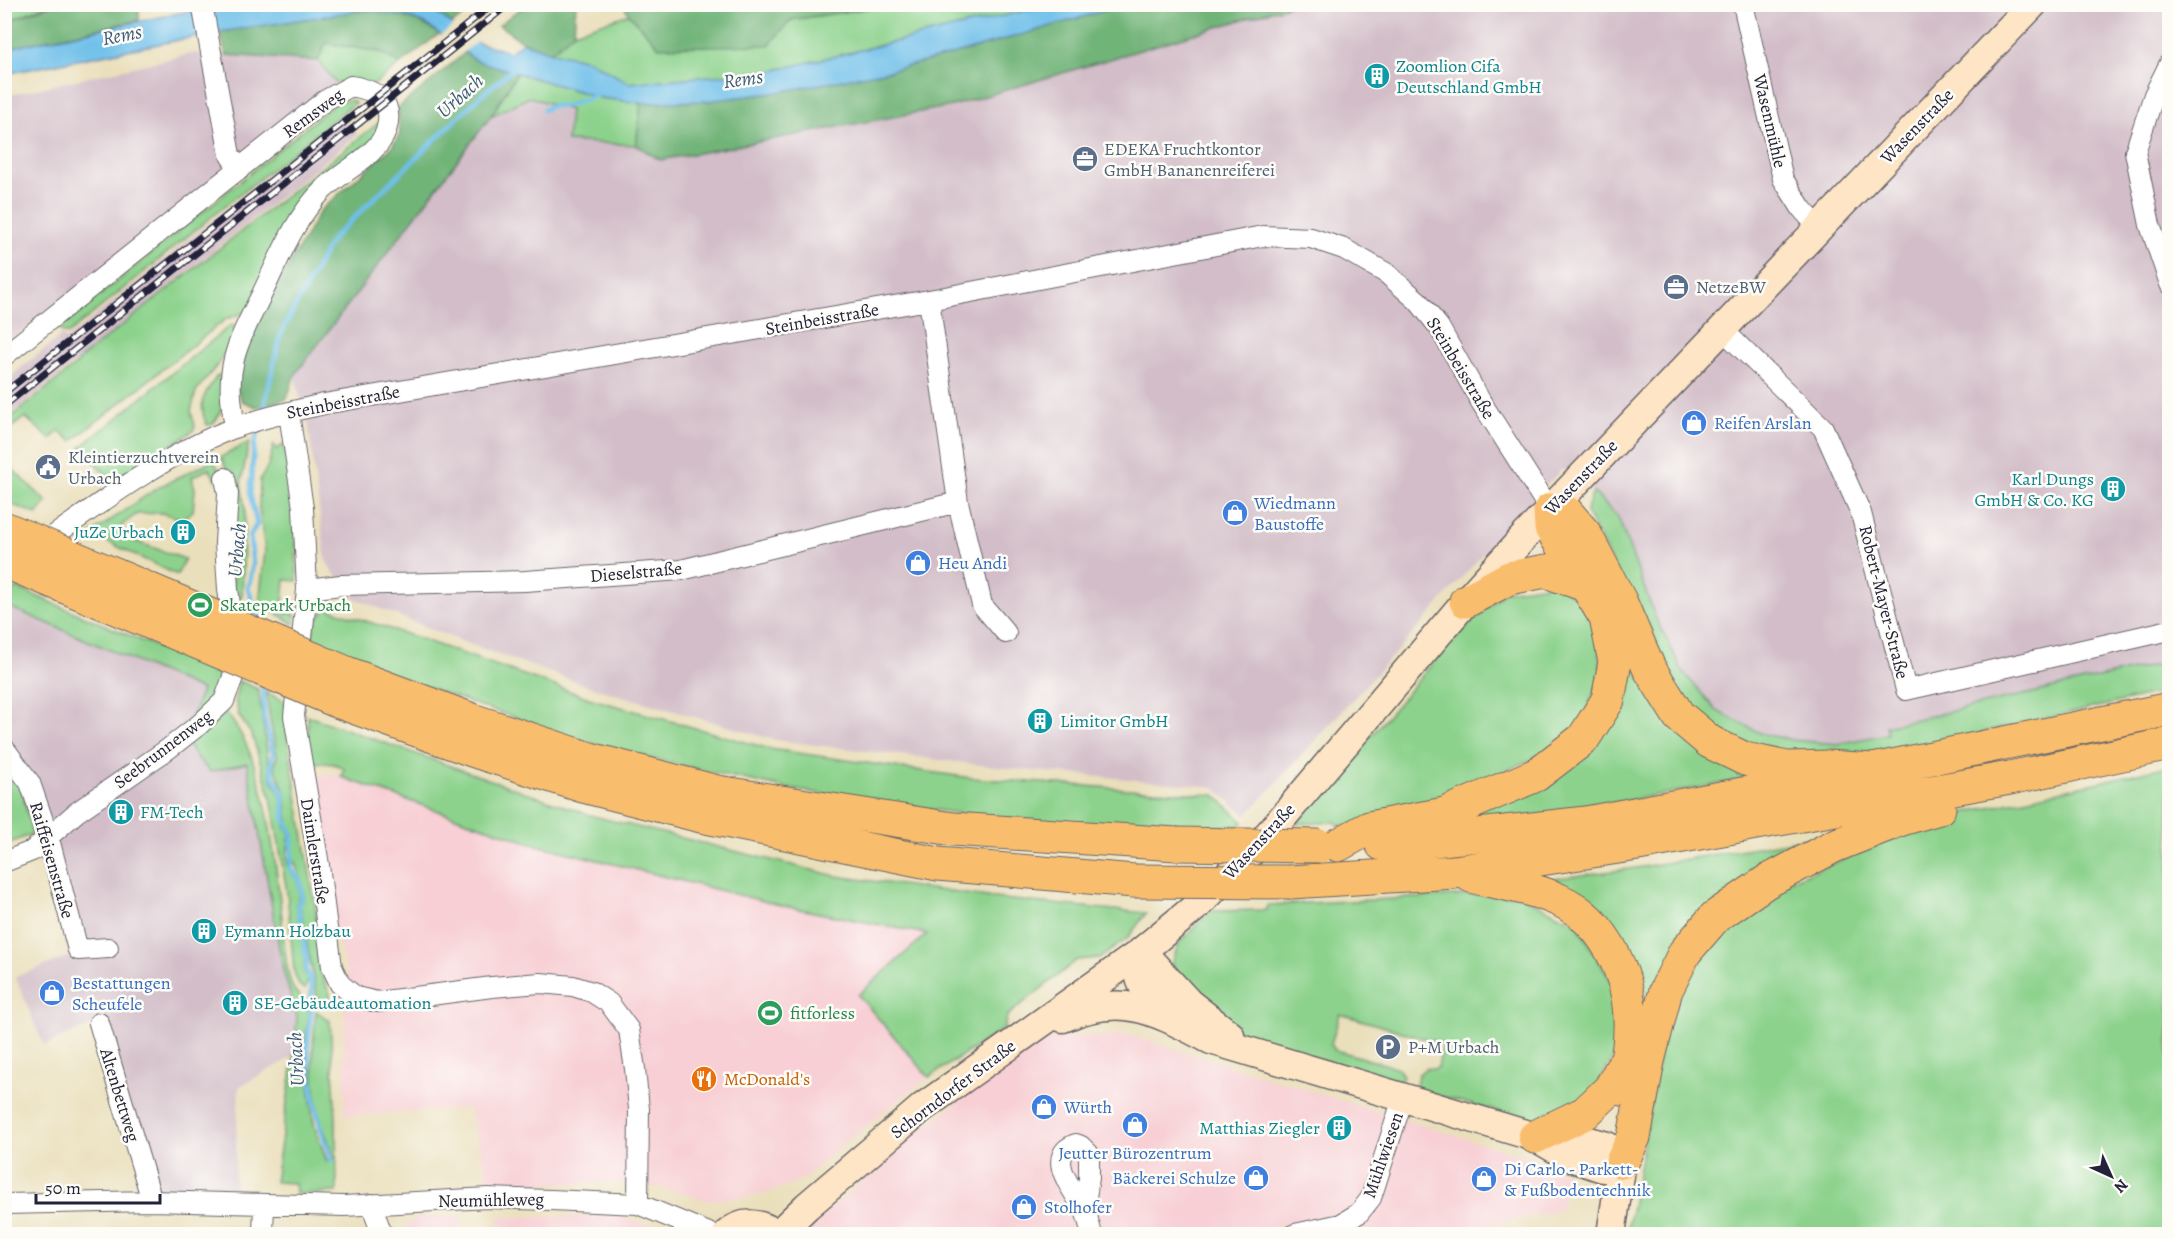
<svg xmlns="http://www.w3.org/2000/svg" width="2174" height="1239" font-family="Alegreya,serif">
	<rect width="100%" height="100%" fill="#fdfcf7"/>
	<filter id="ink" filterUnits="userSpaceOnUse"><feTurbulence type="fractalNoise" baseFrequency=".0167" numOctaves="2"/><feDisplacementMap in="SourceGraphic" scale="12" xChannelSelector="R" yChannelSelector="G"/><feConvolveMatrix kernelMatrix="1 2 1 2 8 2 1 2 1" color-interpolation-filters="sRGB"/></filter>
	<filter id="wash" filterUnits="userSpaceOnUse"><feTurbulence type="fractalNoise" baseFrequency=".008" numOctaves="4" result="noise"/><feDisplacementMap in="SourceGraphic" scale="24" xChannelSelector="R" yChannelSelector="G"/><feGaussianBlur stdDeviation="1.35" result="paint"/><feColorMatrix in="noise" values="0 0 0 0 0 0 0 0 0 0 0 0 0 0 0 0 0 1.4 0 .05"/><feComposite in="paint" operator="in"/></filter>
	<g filter="url(#wash)">
		<rect width="100%" height="100%" fill="#eadfbb"/>
		<path fill="#f7cfd4" d="M 332,773 L 533,845 L 783,906 L 928,934 L 858,995 L 929,1077 L 899,1099 L 801,1180 L 762,1195 L 710,1201 L 659,1187 L 622,1182 L 496,1185 L 489,1182 L 469,1108 L 345,1116 L 344,1004 L 349,980 L 337,938 L 317,777 Z
			M 1126,1034 L 1516,1154 L 1568,1174 L 1561,1210 L 1442,1234 L 1364,1234 L 1363,1228 L 1336,1215 L 1241,1234 L 802,1234 L 911,1137 L 1043,1038 Z
			M 461,1216 L 462,1234 L 403,1234 L 404,1228 L 418,1217 Z
			M 620,1216 L 678,1234 L 503,1234 L 497,1217 Z"/>
		<path fill="#d2bdc8" d="M 1291,5 L 2169,5 L 2169,662 L 1886,726 L 1888,734 L 1837,744 L 1792,740 L 1762,734 L 1717,711 L 1683,672 L 1655,617 L 1618,517 L 1593,492 L 1562,469 L 1492,543 L 1427,618 L 1246,816 L 1214,787 L 1015,769 L 775,740 L 591,687 L 458,640 L 349,596 L 326,561 L 308,423 L 294,376 L 491,116 L 530,97 L 570,110 L 567,141 L 636,145 L 660,160 L 952,106 Z
			M 195,53 L 318,61 L 336,83 L 5,345 L 5,96 Z
			M 339,117 L 358,134 L 5,419 L 5,381 L 62,335 L 66,340 Z
			M 4,605 L 202,690 L 187,729 L 210,772 L 247,762 L 283,970 L 297,1017 L 294,1056 L 239,1087 L 234,1193 L 159,1193 L 93,1024 L 44,1046 L 15,977 L 70,956 L 39,864 L 21,786 L 5,763 Z"/>
		<path fill="#8cd28c" stroke="#577a64" stroke-width="1.5" d="M 47,4 L 47,5 L 5,22 L 4,5 Z
			M 890,5 L 1050,5 L 772,71 L 628,83 L 588,60 L 551,52 L 574,32 L 629,14 L 659,47 L 791,20 Z
			M 326,43 L 381,52 L 400,64 L 371,87 L 356,80 L 336,83 L 318,61 Z
			M 517,73 L 601,98 L 641,103 L 636,145 L 567,141 L 570,110 L 530,97 L 491,116 Z
			M 352,100 L 355,103 L 205,222 L 68,334 L 62,332 L 60,328 L 337,102 Z
			M 381,121 L 378,138 L 340,167 L 249,311 L 226,319 L 72,441 L 59,431 L 50,439 L 25,417 L 5,433 L 5,422 L 77,364 L 81,358 Z
			M 234,325 L 237,331 L 218,364 L 196,391 L 191,411 L 195,427 L 193,431 L 124,476 L 107,476 L 81,447 L 230,326 Z
			M 223,375 C 225,393 225,409 213,424 L 207,425 C 197,403 204,394 217,376 Z
			M 249,442 L 241,483 L 245,509 L 242,597 L 233,595 L 234,486 L 221,457 Z
			M 274,445 L 277,449 L 283,445 C 299,487 295,536 297,581 L 285,580 L 282,613 L 295,614 L 294,624 L 259,603 L 265,551 L 259,508 L 260,480 L 268,466 Z
			M 4,461 L 47,502 L 37,514 L 5,502 Z
			M 211,461 L 215,462 L 222,479 L 216,480 L 209,469 L 192,477 L 195,489 L 193,511 L 182,519 L 162,513 L 137,514 L 122,525 L 126,538 L 185,559 L 177,575 L 91,534 L 157,488 Z
			M 1593,492 L 1618,517 L 1655,617 L 1683,672 L 1717,711 L 1762,734 L 1792,740 L 1837,744 L 1888,734 L 1886,726 L 2169,662 L 2169,691 L 1882,755 L 1788,763 L 1695,723 L 1586,512 Z
			M 1555,584 L 1593,608 L 1604,688 L 1571,742 L 1401,817 L 1338,826 L 1337,822 L 1296,824 L 1449,644 L 1505,591 Z
			M 17,588 L 228,677 L 224,691 L 187,729 L 202,690 L 5,605 L 4,597 Z
			M 326,608 L 415,637 L 592,699 L 770,749 L 971,778 L 1215,795 L 1243,822 L 1240,826 L 1129,828 L 992,818 L 789,789 L 616,751 L 483,707 L 396,676 L 312,639 L 315,622 Z
			M 1620,630 L 1649,684 L 1763,776 L 1530,818 L 1454,819 L 1559,774 Z
			M 239,681 L 258,689 L 271,779 L 281,795 L 285,826 L 290,834 L 287,854 L 289,869 L 298,882 L 300,895 L 296,904 L 305,954 L 304,972 L 309,979 L 305,989 L 299,985 L 294,972 L 287,892 L 271,798 L 252,735 L 239,716 L 235,699 Z
			M 267,693 L 286,702 L 288,741 L 315,904 L 321,974 L 330,994 L 330,1001 L 323,1003 L 317,998 L 300,905 L 304,898 L 301,880 L 292,855 L 294,834 L 288,822 L 285,793 L 274,766 L 277,756 L 269,714 Z
			M 226,713 C 265,756 274,852 281,909 C 283,928 285,974 294,990 C 298,996 305,1001 310,1006 L 304,1049 L 314,1124 L 327,1162 L 335,1157 C 330,1145 323,1131 320,1118 C 311,1082 312,1048 316,1011 L 330,1021 L 336,1119 L 337,1192 L 296,1194 L 295,1183 L 275,1182 L 294,1056 L 297,1017 L 283,970 L 247,763 L 210,772 L 192,752 L 187,741 L 217,715 Z
			M 308,716 L 593,816 L 836,876 L 1002,899 L 1146,913 L 1128,938 L 1100,958 L 1077,960 L 1007,1016 L 1004,1029 L 929,1077 L 858,995 L 927,934 L 783,906 L 533,844 L 341,777 L 344,768 L 334,764 L 312,762 L 308,744 Z
			M 4,763 L 21,786 L 32,834 L 5,845 Z
			M 2169,766 L 2169,1234 L 1627,1234 L 1665,1025 L 1704,944 L 1787,882 L 1950,816 Z
			M 1826,835 L 1774,867 L 1640,1031 L 1550,879 L 1636,868 Z
			M 1493,894 L 1521,896 L 1586,928 L 1617,982 L 1617,1052 L 1587,1101 L 1541,1120 L 1522,1118 L 1424,1092 L 1416,1086 L 1418,1075 L 1426,1068 L 1435,1069 L 1438,1067 L 1443,1044 L 1340,1014 L 1331,1044 L 1335,1050 L 1398,1068 L 1403,1076 L 1400,1082 L 1242,1037 L 1171,965 L 1179,943 L 1211,911 L 1267,910 L 1268,905 Z"/>
		<path fill="#71b478" stroke="#4a6b5a" stroke-width="1.5" d="M 54,4 L 139,5 L 139,20 L 5,49 L 5,22 Z
			M 576,4 L 574,32 L 551,52 L 523,42 L 499,25 L 525,5 Z
			M 422,5 L 477,5 L 452,24 L 430,8 Z
			M 623,5 L 890,5 L 791,20 L 769,45 L 659,47 L 629,14 Z
			M 1124,5 L 1291,5 L 952,106 L 660,160 L 636,145 L 641,103 L 707,101 L 774,93 L 888,71 L 948,56 Z
			M 364,10 C 393,14 414,16 439,34 L 400,64 L 380,52 L 326,43 L 318,61 L 226,55 L 220,32 Z
			M 465,53 L 477,61 L 517,73 L 491,116 L 294,376 L 287,399 L 256,407 L 242,401 L 236,387 L 247,345 L 279,283 L 320,211 L 392,147 L 400,134 L 398,108 Z"/>
		<path fill="#6fc0ea" stroke="#487192" stroke-width="1.5" d="M 219,5 L 422,5 L 430,8 L 478,43 L 510,52 L 523,42 L 551,52 L 588,60 L 629,83 L 772,71 L 1050,5 L 1124,5 L 948,56 L 888,71 L 774,93 L 707,101 L 641,103 L 601,98 L 477,61 L 427,25 L 408,17 L 364,10 L 220,32 L 5,74 L 4,49 Z"/>
		<path fill="#eadfbb" d="M 456,23 L 479,40 L 461,54 L 439,37 Z"/>
		<g fill="none" stroke-linecap="round" stroke-linejoin="round">
			<path stroke="#6fc0ea" stroke-width="5" d="M 544,110 L 550,106 L 566,106 L 600,94
				M 262,415 L 281,333 L 332,239 L 479,97 L 514,68
				M 259,625 L 259,618 L 248,589 L 253,565 L 250,536 L 257,524 L 250,494 L 254,446 L 260,424
				M 263,682 L 264,716 L 273,753 L 271,765 L 273,776 L 283,794 L 285,821 L 292,833 L 291,869 L 300,881 L 302,898 L 298,904 L 307,962 L 306,970 C 314,982 311,996 311,1010 C 311,1024 307,1038 308,1051 C 309,1089 319,1125 331,1160"/>
		</g>
	</g>
	<g filter="url(#ink)">
		<g fill="none" stroke-linecap="round" stroke-linejoin="round">
			<g stroke="#686468" stroke-width="22">
				<path id="street" d="M 202,4 L 230,155 L 239,170
					M 1743,4 L 1783,179 L 1802,209 L 1819,228
					M 2170,63 L 2154,95 L 2135,152 L 2150,225 L 2170,284
					M 929,300 L 958,502 L 982,605 L 1006,633
					M 1723,330 L 1823,428 L 1861,513 L 1906,690 L 2170,630
					M 4,356 L 324,101 L 351,86 C 377,90 395,102 386,131 C 379,154 340,173 323,190 C 294,219 279,259 261,296 C 251,316 239,338 234,359 C 228,383 231,404 235,427
					M 289,413 L 303,508 L 307,589 L 294,716 L 319,865 L 332,967 L 340,984 L 356,997 L 377,1002 L 492,987 L 540,983 L 573,986 L 592,992 L 609,1003 L 629,1030 L 635,1069 L 639,1109 L 638,1204
					M 38,547 C 100,503 162,456 234,428 C 263,417 294,411 324,404 L 929,300 L 1263,236 L 1311,238 L 1344,249 L 1386,273 L 1418,301 L 1439,327 L 1481,402 L 1550,510
					M 307,589 L 341,585 L 525,581 L 681,570 L 958,502
					M 4,748 L 30,783 L 48,835 L 78,950 L 108,948
					M 4,862 L 32,851 L 77,812 L 168,749 L 200,724 L 224,701 L 233,677 L 235,643 L 228,589 L 225,543 L 228,494 L 225,478
					M 99,1023 L 152,1201
					M 4,1204 L 152,1201 L 344,1206 L 488,1198 L 551,1200 L 638,1204 L 711,1234
					M 371,1204 L 382,1234
					M 1084,1210 L 1089,1178 L 1089,1154 L 1081,1146 L 1076,1144 C 1044,1155 1072,1189 1083,1207 C 1088,1215 1089,1226 1092,1234
					M 263,1234 L 264,1205
					M 1295,1234 L 1341,1224 L 1359,1213 L 1371,1198 L 1403,1098"/>
			</g>
			<g stroke="#686468" stroke-width="31">
				<path id="secondary" d="M 1137,955 L 1153,964 L 1189,1003 L 1230,1035
					M 1137,955 C 1138,990 1147,992 1170,1015
					M 1063,1018 C 1124,991 1157,1012 1211,1040 L 1535,1137 L 1570,1157 L 1603,1168 L 1622,1162
					M 1537,1137 L 1578,1138 L 1607,1146 L 1622,1162
					M 727,1234 C 743,1220 760,1223 777,1234
					M 778,1234 L 807,1206 L 923,1107 L 1137,955 L 1199,904 L 1266,837 L 1466,601 L 1524,537 L 2033,4
					M 1611,1234 L 1622,1162"/>
			</g>
			<g stroke="#686468" stroke-width="35">
				<path id="highway" d="M 1466,601 L 1509,578 L 1546,571 L 1588,586
					M 349,674 L 472,720 L 590,759 L 717,792 L 953,829 L 1176,844
					M 337,701 L 472,750 L 583,786 L 701,816 L 938,864 L 1134,881
					M 1382,844 L 1406,843 L 1586,823 L 1873,770 L 2170,709
					M 1338,845 L 1369,828 L 1445,814 L 1536,775 L 1583,739 L 1608,700 L 1615,662 L 1606,618 L 1551,528 L 1550,510 L 1567,513 L 1585,534 L 1620,601 L 1649,668 L 1679,716 L 1710,742 L 1745,759 L 1787,768 L 1828,767 L 1873,770
					M 1471,876 C 1500,884 1531,887 1559,900 C 1607,922 1632,979 1630,1030 C 1630,1050 1625,1070 1622,1089
					M 1290,882 L 1455,872 L 1638,844 L 2010,778 L 2170,744
					M 1535,1137 L 1585,1113 L 1610,1089 L 1625,1062
					M 1622,1162 L 1634,1137 L 1648,1061 L 1666,990 L 1685,952 L 1715,917 L 1766,882 L 1834,846 L 1902,819 L 1939,808"/>
			</g>
			<use href="#street" stroke="#fff" stroke-width="20"/>
			<use href="#secondary" stroke="#fde5c5" stroke-width="28"/>
			<use href="#highway" stroke="#f9be6d" stroke-width="33"/>
			<g stroke="#22223b" stroke-width="7">
				<path id="rail" d="M 4,393 L 493,4
					M 4,406 L 509,4"/>
			</g>
			<use href="#rail" stroke="#fdfcf7" stroke-width="4.5" stroke-dasharray="14" stroke-linecap="butt"/>
			<g stroke="#686468" stroke-width="35" stroke-linecap="butt">
				<path id="highway-bridge" d="M 4,528 L 349,674
					M 4,561 L 337,701
					M 1176,844 L 1320,846
					M 1134,881 L 1290,882"/>
			</g>
			<use href="#highway-bridge" stroke="#f9be6d" stroke-width="33"/>
		</g>
	</g>
	<defs>
		<g id="building-disc" transform="scale(1.35)"><circle r="9.5" fill="#0f9aa8" stroke="#fdfcf7"/><path d="M-4-6H4V6H1V3H-1V6H-4ZM-2.5-4.3h1.7v1.8h-1.7ZM.8-4.3h1.7v1.8H.8ZM-2.5-1h1.7V.8h-1.7ZM.8-1h1.7V.8H.8Z" fill="#fff"/></g>
		<g id="office-disc" transform="scale(1.35)"><circle r="9.5" fill="#5c6f8a" stroke="#fdfcf7"/><path d="M-6-3h4V-5.5h4V-3h4V5H-6ZM-1-4.5V-3h2v-1.5ZM-6 0V1H6V0Z" fill="#fff"/></g>
		<g id="shop-disc" transform="scale(1.35)"><circle r="9.5" fill="#3f7fe0" stroke="#fdfcf7"/><path d="M-5-2.5h2.3a2.7 3.5 0 0 1 5.4 0H5L5.5 6h-11ZM-1.5-2.5h3a1.5 2.3 0 0 0-3 0Z" fill="#fff"/></g>
		<g id="civic-disc" transform="scale(1.35)"><circle r="9.5" fill="#5c6f8a" stroke="#fdfcf7"/><path d="M-.6-6.5H3V-4.5H.6V-3L4-1V1h2V6H-6V1h2V-1L-.6-3ZM-1.2 2.5V6h2.4V2.5Z" fill="#fff"/></g>
		<g id="stadium-disc" transform="scale(1.35)"><circle r="9.5" fill="#2e9e5b" stroke="#fdfcf7"/><path d="M0-5a6.5 5 0 1 0 0 10a6.5 5 0 1 0 0-10ZM-3.5-1.8h7v3.6h-7Z" fill="#fff"/></g>
		<g id="parking-disc" transform="scale(1.35)"><circle r="9.5" fill="#5c6f8a" stroke="#fdfcf7"/><path d="M-3.5-5.5H1a3.5 3.5 0 0 1 0 7H-1V5.5H-3.5ZM-1-3.4V-.6H.8a1.4 1.4 0 0 0 0-2.8Z" fill="#fff"/></g>
		<g id="restaurant-disc" transform="scale(1.35)"><circle r="9.5" fill="#e8710a" stroke="#fdfcf7"/><path d="M-5-6h1v4h1v-4h1v4h1v-4h1v5L-1.5 .5V6h-2V.5L-5-1ZM5-6V6H3V1.5H1.5Q1.5-4 5-6Z" fill="#fff"/></g>
	</defs>
	<g fill-rule="evenodd">
		<use href="#building-disc" x="1377" y="76"/>
		<use href="#office-disc" x="1085" y="159"/>
		<use href="#office-disc" x="1676" y="287"/>
		<use href="#shop-disc" x="1694" y="423"/>
		<use href="#civic-disc" x="48" y="467"/>
		<use href="#building-disc" x="2113" y="489"/>
		<use href="#shop-disc" x="1235" y="513"/>
		<use href="#building-disc" x="183" y="532"/>
		<use href="#shop-disc" x="918" y="563"/>
		<use href="#stadium-disc" x="200" y="605"/>
		<use href="#building-disc" x="1040" y="721"/>
		<use href="#building-disc" x="121" y="812"/>
		<use href="#building-disc" x="204" y="931"/>
		<use href="#shop-disc" x="52" y="993"/>
		<use href="#building-disc" x="235" y="1003"/>
		<use href="#stadium-disc" x="770" y="1013"/>
		<use href="#parking-disc" x="1388" y="1047"/>
		<use href="#restaurant-disc" x="704" y="1079"/>
		<use href="#shop-disc" x="1044" y="1107"/>
		<use href="#shop-disc" x="1135" y="1125"/>
		<use href="#building-disc" x="1339" y="1128"/>
		<use href="#shop-disc" x="1256" y="1178"/>
		<use href="#shop-disc" x="1484" y="1179"/>
		<use href="#shop-disc" x="1024" y="1207"/>
	</g>
	<g text-anchor="middle" dominant-baseline="central" stroke-width="5" stroke-linejoin="round" paint-order="stroke">
		<g font-size="18" fill="#0d838f" stroke="#fdfcf7" text-anchor="start">
			<text x="1396" y="66">Zoomlion Cifa<tspan x="1396" dy="21">Deutschland GmbH</tspan></text>
			<text x="2094" y="479" text-anchor="end">Karl Dungs<tspan x="2094" dy="21">GmbH &amp; Co. KG</tspan></text>
			<text x="164" y="532" text-anchor="end">JuZe Urbach</text>
			<text x="1060" y="721">Limitor GmbH</text>
			<text x="140" y="812">FM-Tech</text>
			<text x="224" y="931">Eymann Holzbau</text>
			<text x="254" y="1003">SE-Gebäudeautomation</text>
			<text x="1320" y="1128" text-anchor="end">Matthias Ziegler</text>
		</g>
		<g font-size="18" fill="#22223b" stroke="#fdfcf7">
			<text transform="translate(313 113) rotate(-36)">Remsweg</text>
			<text transform="translate(1770 121) rotate(77)">Wasenmühle</text>
			<text transform="translate(1917 126) rotate(-46)">Wasenstraße</text>
			<text transform="translate(822 319) rotate(-10)">Steinbeisstraße</text>
			<text transform="translate(1461 368) rotate(59)">Steinbeisstraße</text>
			<text transform="translate(343 402) rotate(-11)">Steinbeisstraße</text>
			<text transform="translate(1581 477) rotate(-46)">Wasenstraße</text>
			<text transform="translate(636 572) rotate(-5)">Dieselstraße</text>
			<text transform="translate(1884 602) rotate(76)">Robert-Mayer-Straße</text>
			<text transform="translate(163 749) rotate(-37)">Seebrunnenweg</text>
			<text transform="translate(1259 841) rotate(-47)">Wasenstraße</text>
			<text transform="translate(315 851) rotate(81)">Daimlerstraße</text>
			<text transform="translate(52 860) rotate(74)">Raiffeisenstraße</text>
			<text transform="translate(953 1089) rotate(-37)">Schorndorfer Straße</text>
			<text transform="translate(120 1095) rotate(73)">Altenbettweg</text>
			<text transform="translate(1383 1155) rotate(-71)">Mühlwiesen</text>
			<text transform="translate(491 1200) rotate(-1)">Neumühleweg</text>
		</g>
		<g font-size="18" fill="#4e5e75" stroke="#fdfcf7" text-anchor="start">
			<text x="1104" y="149">EDEKA Fruchtkontor<tspan x="1104" dy="21">GmbH Bananenreiferei</tspan></text>
			<text x="1696" y="287">NetzeBW</text>
			<text x="68" y="457">Kleintierzuchtverein<tspan x="68" dy="21">Urbach</tspan></text>
			<text x="1408" y="1047">P+M Urbach</text>
		</g>
		<g font-size="18" fill="#366cbe" stroke="#fdfcf7" text-anchor="start">
			<text x="1714" y="423">Reifen Arslan</text>
			<text x="1254" y="503">Wiedmann<tspan x="1254" dy="21">Baustoffe</tspan></text>
			<text x="938" y="563">Heu Andi</text>
			<text x="72" y="983">Bestattungen<tspan x="72" dy="21">Scheufele</tspan></text>
			<text x="1064" y="1107">Würth</text>
			<text x="1135" y="1153" text-anchor="middle">Jeutter Bürozentrum</text>
			<text x="1504" y="1169">Di Carlo - Parkett-<tspan x="1504" dy="21">&amp; Fußbodentechnik</tspan></text>
			<text x="1236" y="1178" text-anchor="end">Bäckerei Schulze</text>
			<text x="1044" y="1207">Stolhofer</text>
		</g>
		<g font-size="18" fill="#27864d" stroke="#fdfcf7" text-anchor="start">
			<text x="220" y="605">Skatepark Urbach</text>
			<text x="790" y="1013">fitforless</text>
		</g>
		<g font-size="18" fill="#c56008" stroke="#fdfcf7" text-anchor="start">
			<text x="724" y="1079">McDonald's</text>
		</g>
		<g font-size="20" font-style="italic" fill="#3d5978" stroke="#fdfcf7">
			<text transform="translate(122 35) rotate(-11)">Rems</text>
			<text transform="translate(743 79) rotate(-8)">Rems</text>
			<text transform="translate(460 96) rotate(-42)">Urbach</text>
			<text transform="translate(237 550) rotate(-85)">Urbach</text>
			<text transform="translate(296 1059) rotate(-93)">Urbach</text>
		</g>
	</g>
	<rect width="2174" height="1239" fill="none" stroke="#fdfcf7" stroke-width="24"/>
	<g transform="translate(2111 1176) rotate(135)" stroke="#fdfcf7" stroke-width="4.5" paint-order="stroke">
	<path d="M0-4.5L10 22L0 15L-10 22Z" fill="#22223b"/>
	<text y="-9" font-size="16" font-weight="bold" text-anchor="middle" fill="#22223b">N</text>
	</g>
	<path d="M36 1194v9h124v-9" fill="none" stroke="#22223b" stroke-width="3"/>
	<text x="45" y="1194" font-size="18" fill="#22223b" stroke="#fdfcf7" stroke-width="4.5" paint-order="stroke">50 m</text>
</svg>
